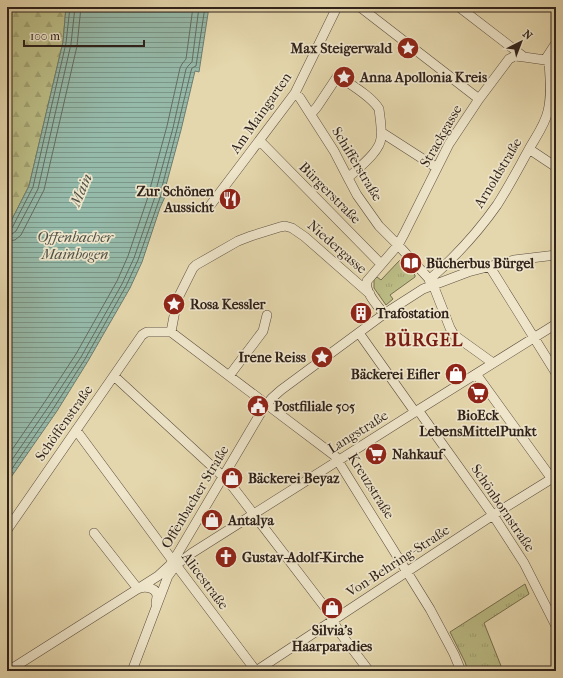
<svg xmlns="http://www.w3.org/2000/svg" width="563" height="678" font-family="'IM FELL French Canon',serif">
	<defs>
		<pattern id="forest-firs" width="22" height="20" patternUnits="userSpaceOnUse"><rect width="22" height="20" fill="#bbbc85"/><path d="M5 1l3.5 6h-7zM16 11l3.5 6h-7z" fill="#a1a172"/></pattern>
		<pattern id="park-tufts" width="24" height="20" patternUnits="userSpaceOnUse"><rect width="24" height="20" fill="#bbbc85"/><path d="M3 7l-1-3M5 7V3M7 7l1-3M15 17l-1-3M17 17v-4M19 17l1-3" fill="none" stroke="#a1a172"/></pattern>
		<pattern id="water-rules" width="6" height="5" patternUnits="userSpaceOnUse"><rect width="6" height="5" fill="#96baaa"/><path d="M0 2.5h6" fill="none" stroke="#7b978a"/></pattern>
	</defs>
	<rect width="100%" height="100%" fill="#e5d7ad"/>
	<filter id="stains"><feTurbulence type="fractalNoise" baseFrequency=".005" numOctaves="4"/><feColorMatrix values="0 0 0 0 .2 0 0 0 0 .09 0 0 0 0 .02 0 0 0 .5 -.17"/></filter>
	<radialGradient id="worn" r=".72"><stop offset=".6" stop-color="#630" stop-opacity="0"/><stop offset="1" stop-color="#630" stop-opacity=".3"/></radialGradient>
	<path fill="url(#forest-firs)" stroke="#766f50" d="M 7,7 L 66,7 L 63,42 L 29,186 L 7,229 Z"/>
	<path fill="url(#park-tufts)" stroke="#766f50" d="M 400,260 L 415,275 L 415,277 L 390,295 L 393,299 L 386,305 L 374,288 L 374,280 L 377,277 L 381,280 L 399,261 Z
		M 525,584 L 529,594 L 484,623 L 503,671 L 468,671 L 465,662 L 450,632 Z"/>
	<path fill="url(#water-rules)" stroke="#6d7d71" d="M 66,7 L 209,7 L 199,72 L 195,71 L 181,130 L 165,189 L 168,190 L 160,208 L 142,262 L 130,288 L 88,361 L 57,411 L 7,483 L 7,229 L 29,186 L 63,42 Z"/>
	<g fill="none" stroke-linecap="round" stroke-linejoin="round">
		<path stroke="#636e62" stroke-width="1" d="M 7,230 L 10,230 L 12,228 L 33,187 L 66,43 L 70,7
			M 7,235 L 12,234 L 16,231 L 38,189 L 71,44 L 75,7
			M 7,241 L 15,240 L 21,235 L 44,190 L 77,46 L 81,7
			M 7,457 L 44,403 L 76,354 L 117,281 L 128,256 L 150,191 L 151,185 L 167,126 L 180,68 L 182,64 L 186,59 L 193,7
			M 7,467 L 49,406 L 81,357 L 122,284 L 134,258 L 157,191 L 157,186 L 173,128 L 186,69 L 188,66 L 192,62 L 199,7
			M 7,476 L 53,409 L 85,359 L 126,286 L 138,260 L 162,192 L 162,187 L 177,129 L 191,71 L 192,68 L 196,66 L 205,7"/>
		<g stroke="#5d4f40" stroke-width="10">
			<path id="street" d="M 360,7 L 479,99
				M 459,7 L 524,57 L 545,60 L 556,65
				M 545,60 L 556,43
				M 295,93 L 300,98 L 334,151 L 348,178 L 357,195 L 379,226 L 398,245 L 404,234 L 449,144 L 479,99 L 509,59 L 515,56 L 524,57
				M 311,114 L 317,107 L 337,77 L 341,78 C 353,86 372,97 379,109 C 380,118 382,128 381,138 C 380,152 358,168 348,178
				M 381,132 L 437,168
				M 260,141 L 381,264
				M 529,149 L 556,167
				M 209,207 L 295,93 L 337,7
				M 490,267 L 556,373
				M 429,280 C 454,258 478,232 497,205 C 508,188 518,169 528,151 C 535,138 545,125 548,111 C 552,95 550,78 549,62
				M 384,314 C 378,306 364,292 367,281 L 398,245 L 432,282 L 450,328 L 454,335 L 493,363
				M 171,332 L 177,300 L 193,268 L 196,265 L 238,241 L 251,236 L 280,227 L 285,226 L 292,228 L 305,237 L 370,294
				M 359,333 L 415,412
				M 476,374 L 552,479
				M 114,376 L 229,482 L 327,610 L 338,630 L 369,671
				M 229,376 L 263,331 L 267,315
				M 418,410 L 493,515 L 524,563 L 556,626
				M 76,430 L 173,561 L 256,671
				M 7,530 L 142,335 L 145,333 L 147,332 L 171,332 L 335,456 L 430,609 L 454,654 L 461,671
				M 94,533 L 138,589
				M 140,588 C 146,586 157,588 157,596 C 157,599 156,601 156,604
				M 8,671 L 158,576 L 170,565 L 178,553 L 263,409 L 272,398 L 281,390 L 384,314 L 423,289 L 468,272 L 514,260 L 556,255
				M 132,671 L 168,576 L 176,565 L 192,553 L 415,412 L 556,324
				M 256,671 L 493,515 L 556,476"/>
		</g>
		<use href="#street" stroke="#eee5ca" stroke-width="9"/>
	</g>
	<defs>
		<g id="sight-disc" transform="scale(1.15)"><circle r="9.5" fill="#8f2418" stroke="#eee5ca"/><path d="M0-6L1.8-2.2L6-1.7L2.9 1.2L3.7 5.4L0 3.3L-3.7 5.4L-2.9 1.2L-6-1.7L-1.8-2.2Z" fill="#fff"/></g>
		<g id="restaurant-disc" transform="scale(1.15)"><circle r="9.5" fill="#8f2418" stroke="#eee5ca"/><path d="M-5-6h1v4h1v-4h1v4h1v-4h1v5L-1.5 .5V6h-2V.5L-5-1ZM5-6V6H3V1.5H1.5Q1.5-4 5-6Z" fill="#fff"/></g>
		<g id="library-disc" transform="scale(1.15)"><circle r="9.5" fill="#8f2418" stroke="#eee5ca"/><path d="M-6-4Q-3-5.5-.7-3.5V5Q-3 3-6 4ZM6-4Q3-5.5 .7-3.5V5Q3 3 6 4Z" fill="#fff"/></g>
		<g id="building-disc" transform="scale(1.15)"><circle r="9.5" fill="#8f2418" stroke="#eee5ca"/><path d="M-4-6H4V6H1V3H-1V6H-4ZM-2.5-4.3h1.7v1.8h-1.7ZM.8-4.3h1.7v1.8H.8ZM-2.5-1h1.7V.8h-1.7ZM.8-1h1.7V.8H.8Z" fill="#fff"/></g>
		<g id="shop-disc" transform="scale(1.15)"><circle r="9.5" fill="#8f2418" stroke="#eee5ca"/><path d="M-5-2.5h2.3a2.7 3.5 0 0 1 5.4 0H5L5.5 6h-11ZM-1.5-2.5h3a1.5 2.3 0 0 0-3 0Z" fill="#fff"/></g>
		<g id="supermarket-disc" transform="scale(1.15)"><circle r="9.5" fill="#8f2418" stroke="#eee5ca"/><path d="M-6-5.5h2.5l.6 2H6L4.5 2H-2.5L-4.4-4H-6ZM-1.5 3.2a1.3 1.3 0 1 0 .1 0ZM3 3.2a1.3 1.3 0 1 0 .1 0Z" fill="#fff"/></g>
		<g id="civic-disc" transform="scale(1.15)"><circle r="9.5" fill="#8f2418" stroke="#eee5ca"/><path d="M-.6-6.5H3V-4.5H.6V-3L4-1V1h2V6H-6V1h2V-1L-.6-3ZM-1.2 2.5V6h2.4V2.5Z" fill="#fff"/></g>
		<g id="church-disc" transform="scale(1.15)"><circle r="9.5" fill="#8f2418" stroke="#eee5ca"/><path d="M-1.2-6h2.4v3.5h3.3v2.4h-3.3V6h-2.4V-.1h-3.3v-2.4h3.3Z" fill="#fff"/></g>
	</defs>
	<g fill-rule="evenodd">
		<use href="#sight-disc" x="408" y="48"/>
		<use href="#sight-disc" x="344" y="77"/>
		<use href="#restaurant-disc" x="230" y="199"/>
		<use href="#library-disc" x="411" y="263"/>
		<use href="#sight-disc" x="174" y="304"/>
		<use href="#building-disc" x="361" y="313"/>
		<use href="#sight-disc" x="322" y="357"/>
		<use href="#shop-disc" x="456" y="374"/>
		<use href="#supermarket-disc" x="478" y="393"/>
		<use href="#civic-disc" x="258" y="406"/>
		<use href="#supermarket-disc" x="376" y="454"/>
		<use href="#shop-disc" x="232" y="478"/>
		<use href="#shop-disc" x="212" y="520"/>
		<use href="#church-disc" x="226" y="557"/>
		<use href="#shop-disc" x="332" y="608"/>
	</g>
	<g text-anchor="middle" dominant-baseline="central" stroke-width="3.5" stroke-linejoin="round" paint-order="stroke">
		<g font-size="14" font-weight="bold" fill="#30221b" stroke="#eee5ca" text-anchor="start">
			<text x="392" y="48" text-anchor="end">Max Steigerwald</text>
			<text x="360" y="77">Anna Apollonia Kreis</text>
			<text x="214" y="191" text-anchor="end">Zur Schönen<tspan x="214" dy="16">Aussicht</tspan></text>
			<text x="426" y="263">Bücherbus Bürgel</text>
			<text x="190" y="304">Rosa Kessler</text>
			<text x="376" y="313">Trafostation</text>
			<text x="306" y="357" text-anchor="end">Irene Reiss</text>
			<text x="440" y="374" text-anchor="end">Bäckerei Eifler</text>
			<text x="274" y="406">Postfiliale 505</text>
			<text x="478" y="415" text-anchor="middle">BioEck<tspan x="478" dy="16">LebensMittelPunkt</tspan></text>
			<text x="392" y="454">Nahkauf</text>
			<text x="248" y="478">Bäckerei Beyaz</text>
			<text x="228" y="520">Antalya</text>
			<text x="242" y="557">Gustav-Adolf-Kirche</text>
			<text x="332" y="630" text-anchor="middle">Silvia's<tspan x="332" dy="16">Haarparadies</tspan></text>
		</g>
		<g font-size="14" fill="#30221b" stroke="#eee5ca">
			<text transform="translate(261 113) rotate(-55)">Am Maingarten</text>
			<text transform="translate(441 136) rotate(-60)">Strackgasse</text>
			<text transform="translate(357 164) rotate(59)">Schifferstraße</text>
			<text transform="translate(498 173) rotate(-59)">Arnoldstraße</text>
			<text transform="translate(330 193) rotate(45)">Bürgerstraße</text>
			<text transform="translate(337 247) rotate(41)">Niedergasse</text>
			<text transform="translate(64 423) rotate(-55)">Schöffenstraße</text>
			<text transform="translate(358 432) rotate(-32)">Langstraße</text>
			<text transform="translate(371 486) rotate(58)">Kreuzstraße</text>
			<text transform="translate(195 497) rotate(-59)">Offenbacher Straße</text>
			<text transform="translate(503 508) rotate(56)">Schönbornstraße</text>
			<text transform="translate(398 561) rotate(-33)">Von-Behring-Straße</text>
			<text transform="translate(205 581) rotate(53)">Alicestraße</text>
		</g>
		<g font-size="15" font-style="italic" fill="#4f5046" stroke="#eee5ca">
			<text transform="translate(81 190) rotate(-67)">Main</text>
			<text x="75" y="237">Offenbacher<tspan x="75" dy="17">Mainbogen</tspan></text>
		</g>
		<g font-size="18" font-weight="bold" letter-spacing="1" fill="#7a1f14" stroke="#eee5ca">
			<text x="424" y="340">BÜRGEL</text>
		</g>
	</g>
	<rect width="563" height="678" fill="none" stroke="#e5d7ad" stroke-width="24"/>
	<rect x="8" y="8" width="547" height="662" fill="none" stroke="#30221b" stroke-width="2"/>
	<rect x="12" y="12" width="539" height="654" fill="none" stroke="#30221b"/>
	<g transform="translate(521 42) rotate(42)" stroke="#eee5ca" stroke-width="3" paint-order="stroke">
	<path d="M0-3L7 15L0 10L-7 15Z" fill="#30221b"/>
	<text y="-6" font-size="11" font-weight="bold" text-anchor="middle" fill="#30221b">N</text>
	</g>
	<path d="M24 40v6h120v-6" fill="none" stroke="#30221b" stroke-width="2"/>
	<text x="30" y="40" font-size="12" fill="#30221b" stroke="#eee5ca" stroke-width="3" paint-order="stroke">100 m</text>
	<rect width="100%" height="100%" filter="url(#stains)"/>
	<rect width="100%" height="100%" fill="url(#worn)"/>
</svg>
